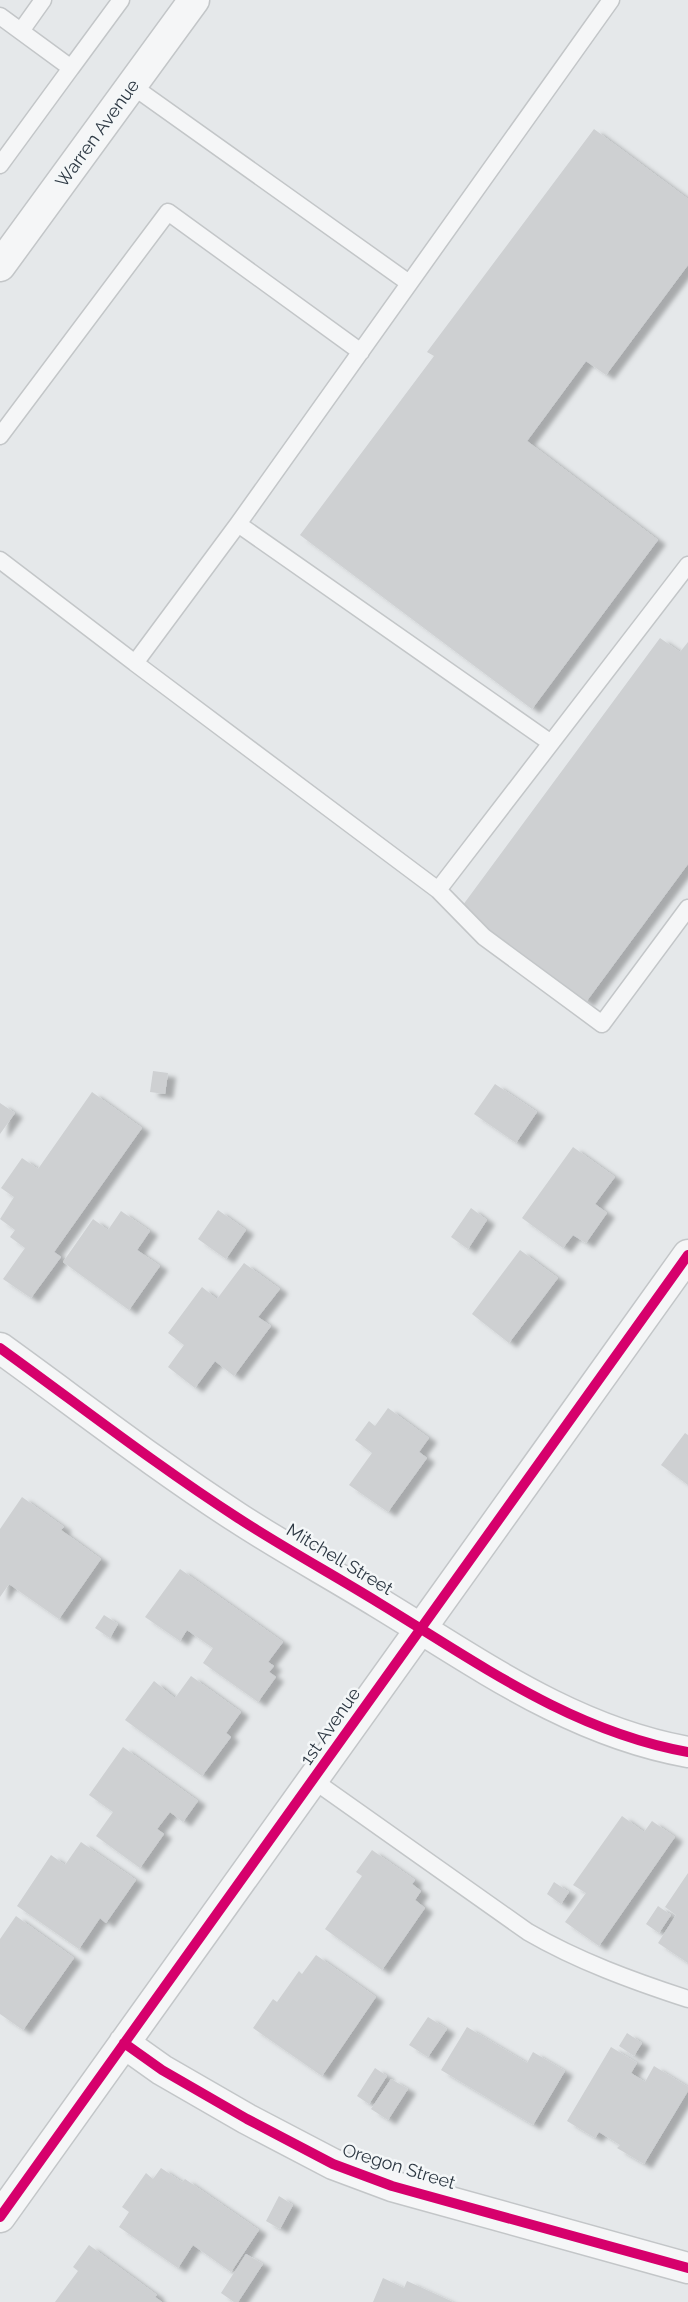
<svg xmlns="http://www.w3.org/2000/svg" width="688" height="2302" font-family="Raleway,sans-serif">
	<defs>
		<filter id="shadow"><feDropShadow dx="8" dy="4.5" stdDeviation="2" flood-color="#0004"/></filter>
	</defs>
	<rect width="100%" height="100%" fill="#e5e8ea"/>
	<path fill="#ced0d2" filter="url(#shadow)" d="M 594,129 L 688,199 L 688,265 L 606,375 L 586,361 L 527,441 L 658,540 L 532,709 L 300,535 L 434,356 L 427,352 Z
		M 660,638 L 680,652 L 688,642 L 688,864 L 586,1002 L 460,909 Z
		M 153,1071 L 168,1073 L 165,1094 L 150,1092 Z
		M 495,1084 L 537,1112 L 516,1143 L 474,1114 Z
		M 92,1092 L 142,1128 L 54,1252 L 61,1257 L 31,1298 L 3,1279 L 25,1248 L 10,1237 L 15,1230 L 0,1219 L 14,1197 L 1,1188 L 22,1158 L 38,1169 Z
		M 0,1103 L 15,1113 L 0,1134 Z
		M 573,1147 L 615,1177 L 595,1204 L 607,1213 L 586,1243 L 573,1235 L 563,1248 L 522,1218 Z
		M 471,1208 L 487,1220 L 468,1249 L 451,1237 Z
		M 218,1210 L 246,1230 L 226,1259 L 198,1239 Z
		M 121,1211 L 150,1231 L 137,1250 L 160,1266 L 129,1310 L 63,1262 L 93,1219 L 108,1230 Z
		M 520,1250 L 558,1278 L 509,1343 L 472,1314 Z
		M 244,1263 L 280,1289 L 258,1317 L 271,1326 L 234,1376 L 215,1361 L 195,1388 L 168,1367 L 184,1345 L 168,1333 L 202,1287 L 217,1299 Z
		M 388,1408 L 429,1438 L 419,1452 L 427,1458 L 388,1512 L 349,1485 L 372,1453 L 355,1440 L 369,1421 L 375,1426 Z
		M 685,1433 L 688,1435 L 688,1485 L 661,1465 Z
		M 22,1497 L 64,1527 L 61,1530 L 101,1559 L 59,1619 L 9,1584 L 0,1597 L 0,1529 Z
		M 180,1569 L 283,1642 L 268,1662 L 274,1666 L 269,1672 L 276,1677 L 258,1702 L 203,1663 L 213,1648 L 187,1630 L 180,1641 L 145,1617 Z
		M 104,1615 L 118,1624 L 110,1638 L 95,1628 Z
		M 191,1676 L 241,1712 L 226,1733 L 231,1737 L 202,1776 L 125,1720 L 154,1681 L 175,1698 Z
		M 123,1747 L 198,1801 L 183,1822 L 170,1812 L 157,1829 L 164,1834 L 140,1868 L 96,1836 L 113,1812 L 89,1795 Z
		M 622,1816 L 644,1832 L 652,1821 L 675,1837 L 599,1946 L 565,1922 L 586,1893 L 573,1885 Z
		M 81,1842 L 136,1880 L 106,1923 L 100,1918 L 79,1949 L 17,1906 L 51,1855 L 65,1865 Z
		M 372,1850 L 415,1880 L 412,1884 L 421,1891 L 415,1900 L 425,1908 L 382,1970 L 325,1929 L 362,1876 L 356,1872 Z
		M 688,1873 L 688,1963 L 658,1943 L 676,1915 L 665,1907 Z
		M 554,1882 L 569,1892 L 561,1904 L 547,1894 Z
		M 658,1906 L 671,1915 L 659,1933 L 646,1924 Z
		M 16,1916 L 74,1958 L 23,2030 L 0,2014 L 0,1939 Z
		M 316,1955 L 376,1997 L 322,2076 L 253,2028 L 273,1999 L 277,2002 L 299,1971 L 302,1974 Z
		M 428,2017 L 447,2029 L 428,2057 L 409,2045 Z
		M 467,2027 L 527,2063 L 533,2052 L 565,2071 L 533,2125 L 441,2070 Z
		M 627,2033 L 642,2043 L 634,2056 L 619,2046 Z
		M 611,2047 L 637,2063 L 631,2073 L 645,2082 L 654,2066 L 688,2087 L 688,2091 L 644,2164 L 617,2148 L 620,2145 L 599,2132 L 595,2138 L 567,2121 Z
		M 375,2068 L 387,2076 L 369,2104 L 357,2096 Z
		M 391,2079 L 408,2089 L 388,2120 L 371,2109 Z
		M 161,2168 L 182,2182 L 185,2179 L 259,2230 L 231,2272 L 193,2245 L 178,2268 L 119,2227 L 129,2212 L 122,2207 L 146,2173 L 153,2179 Z
		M 279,2196 L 293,2205 L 280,2229 L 266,2221 Z
		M 89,2245 L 157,2295 L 155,2297 L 162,2302 L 55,2302 L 78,2271 L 73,2267 Z
		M 246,2254 L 263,2264 L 238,2302 L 234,2302 L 221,2293 Z
		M 383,2278 L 404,2288 L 407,2281 L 453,2302 L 373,2302 Z"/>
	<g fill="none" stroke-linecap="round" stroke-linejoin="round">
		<g stroke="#c3c6c8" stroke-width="19">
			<path id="service" d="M 0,16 L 71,68 L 121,0
				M 21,31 L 43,0
				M 131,85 L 409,283
				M 0,165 L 71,68
				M 0,436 L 168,212 L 361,352
				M 238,524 L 551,743
				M 0,560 L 135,663 L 238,524 L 611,0
				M 135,663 L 438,890 L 688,565
				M 438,890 L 484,937 L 602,1024 L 688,908
				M 313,1780 L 528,1932 C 578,1961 633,1981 688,1999"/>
		</g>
		<g stroke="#c3c6c8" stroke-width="33">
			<path id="minor" d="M 0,266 L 194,0
				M 0,1348 C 79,1405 156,1465 238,1518 C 284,1548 332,1574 379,1603 C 478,1663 571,1731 688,1752
				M 124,2043 L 162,2070 L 247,2119 L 333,2164 L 392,2186 L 688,2268
				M 0,2217 L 688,1255"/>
		</g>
		<use href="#service" stroke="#f5f6f7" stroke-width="16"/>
		<use href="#minor" stroke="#f5f6f7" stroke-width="30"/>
		<g stroke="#f4f7f8" stroke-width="15">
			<path id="cycleway" d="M 0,1348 C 79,1405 156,1465 238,1518 C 284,1548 332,1574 379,1603 C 478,1663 571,1731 688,1752
				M 124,2043 L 162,2070 L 247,2119 L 333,2164 L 392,2186 L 688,2268
				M 0,2217 L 688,1255"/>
		</g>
		<use href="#cycleway" stroke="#d6006c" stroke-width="10"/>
	</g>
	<g text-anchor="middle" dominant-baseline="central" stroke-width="5" stroke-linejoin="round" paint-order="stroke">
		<g font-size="18" fill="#2d3843" stroke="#f4f7f8">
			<text transform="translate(97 133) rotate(-54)">Warren Avenue</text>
			<text transform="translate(340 1559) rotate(31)">Mitchell Street</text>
			<text transform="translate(330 1726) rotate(-55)">1st Avenue</text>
			<text transform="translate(399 2166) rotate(17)">Oregon Street</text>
		</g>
	</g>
</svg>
